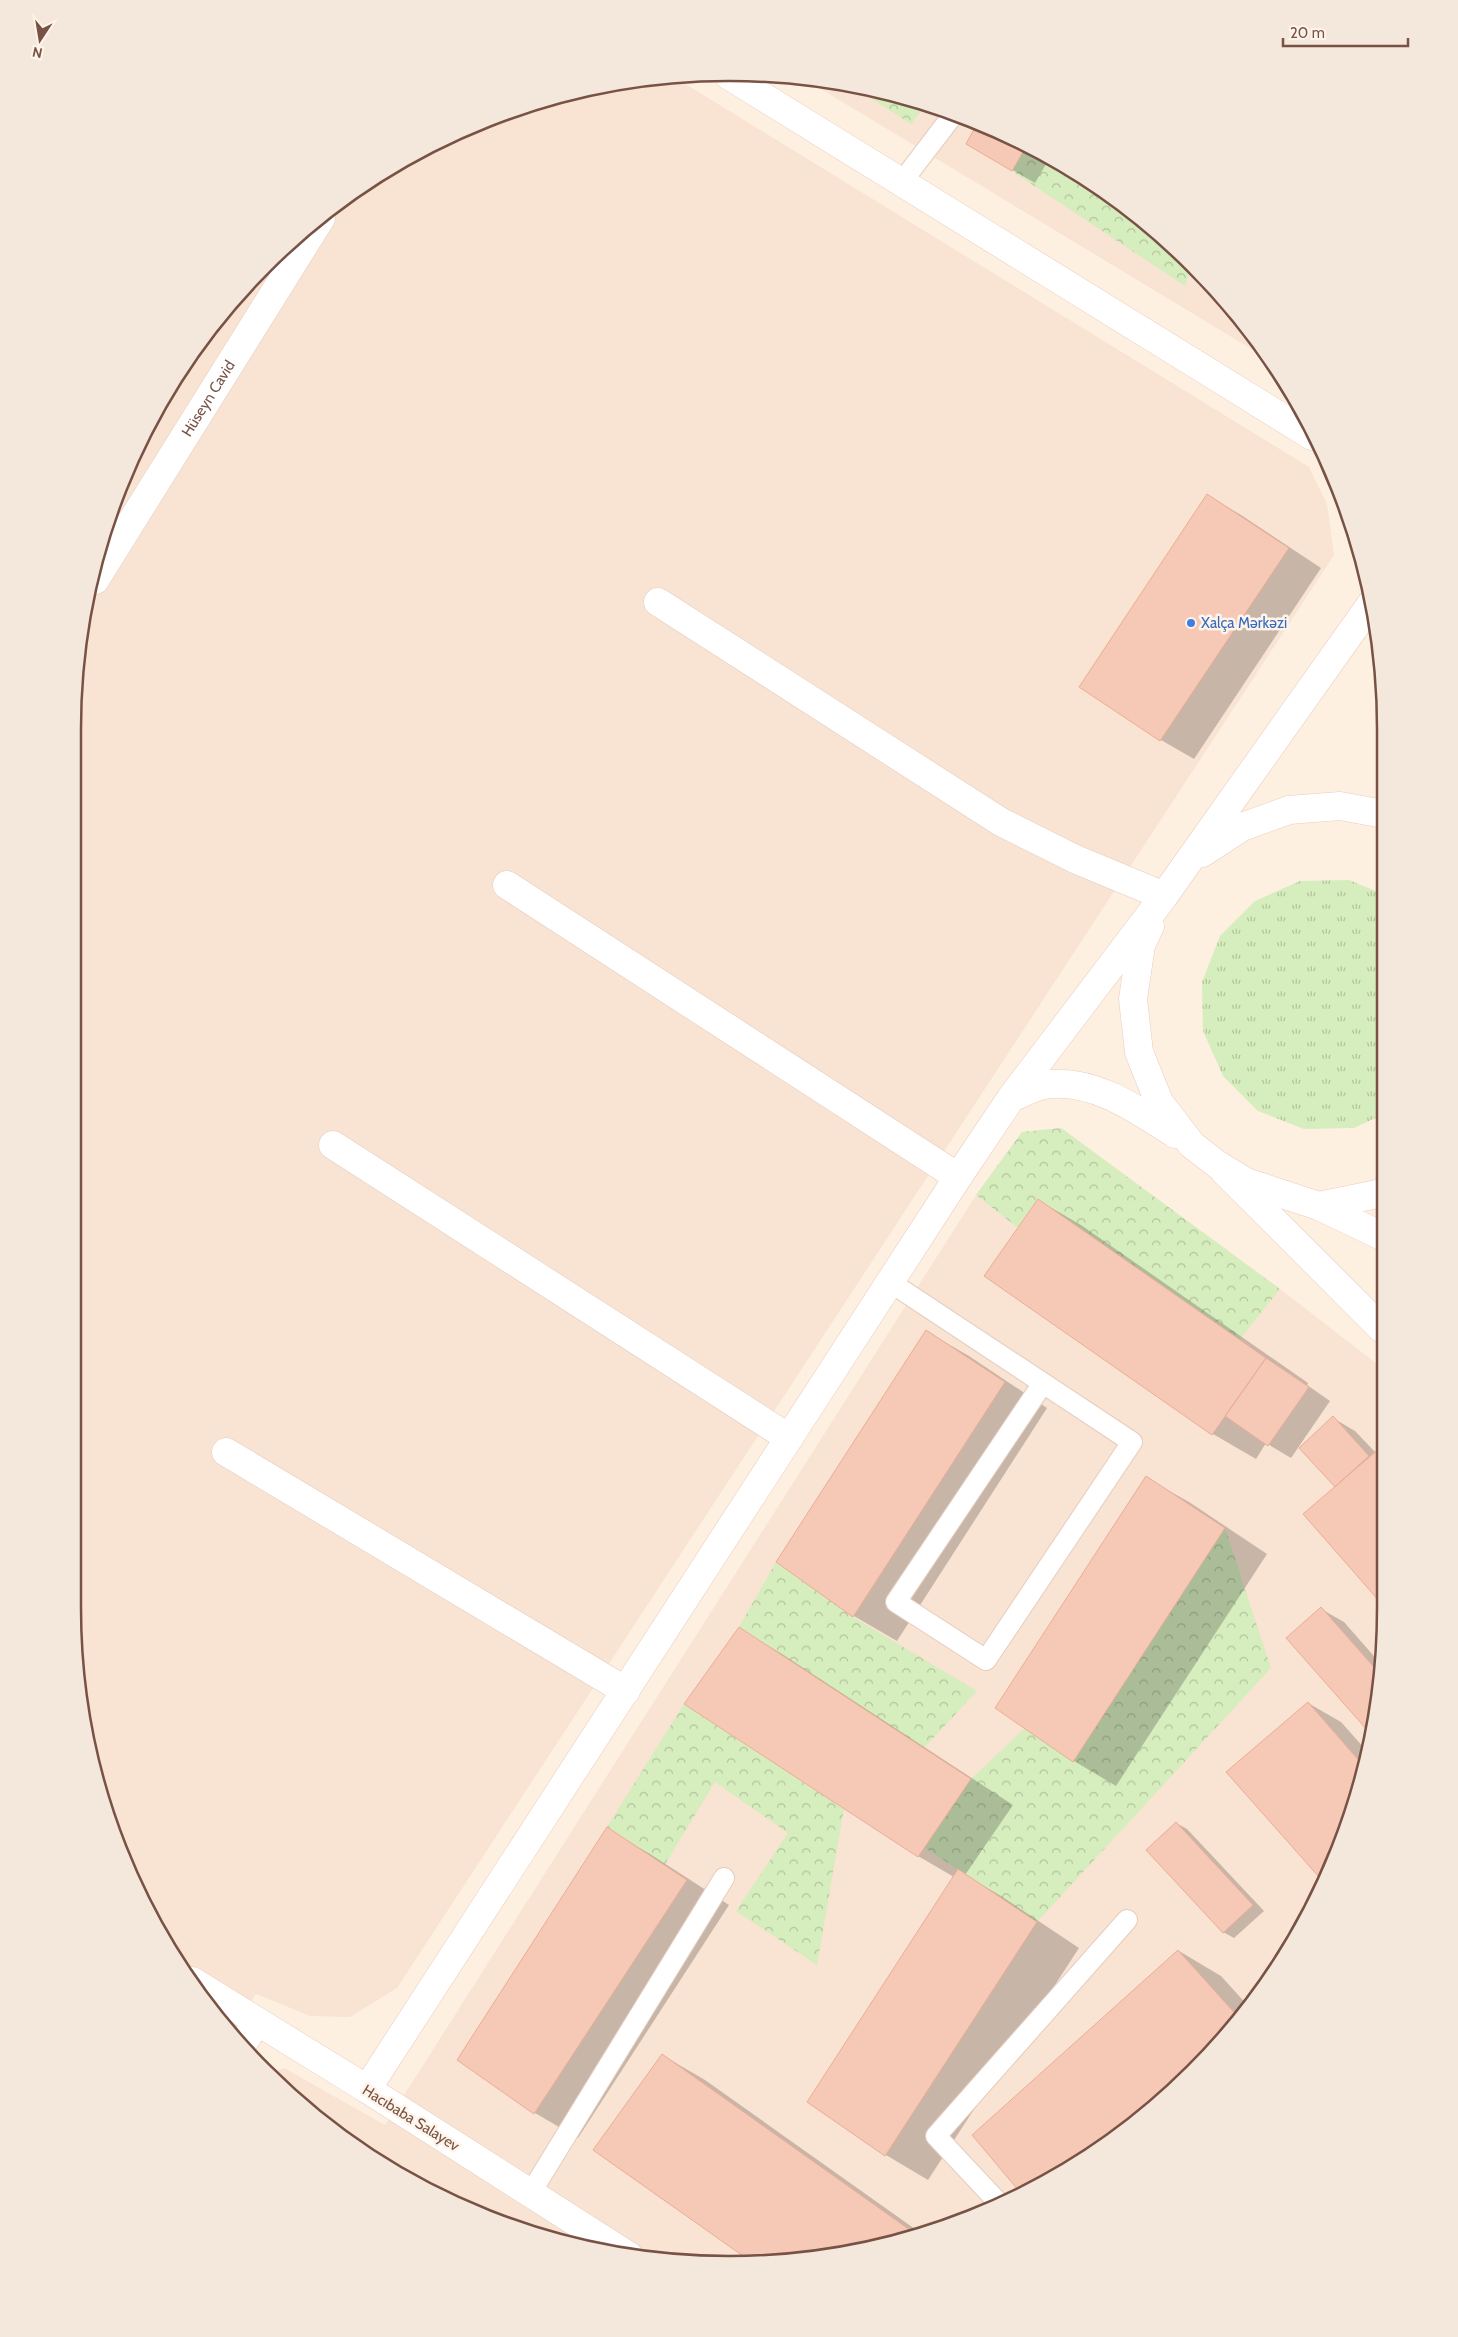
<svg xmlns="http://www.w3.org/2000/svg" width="1458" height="2337" font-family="Cabin,sans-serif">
	<defs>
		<pattern id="grass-tufts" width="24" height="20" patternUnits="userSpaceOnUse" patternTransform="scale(1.25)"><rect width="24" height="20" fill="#d6edbe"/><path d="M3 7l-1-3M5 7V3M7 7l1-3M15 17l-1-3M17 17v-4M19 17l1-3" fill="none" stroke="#b2c39c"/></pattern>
		<pattern id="forest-crowns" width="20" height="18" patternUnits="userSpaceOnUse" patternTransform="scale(1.25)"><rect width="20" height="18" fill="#d6edbe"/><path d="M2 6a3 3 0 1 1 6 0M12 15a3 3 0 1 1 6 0" fill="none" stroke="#b2c39c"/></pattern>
	</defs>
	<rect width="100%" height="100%" fill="#fef0e1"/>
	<path fill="#f9e3d2" d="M 674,77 L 1309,467 L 1327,504 L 1334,555 L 397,1988 L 350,2017 L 310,2016 L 256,1994 L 232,2031 L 208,2007 L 140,1899 L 107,1819 L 78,1694 L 78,644 L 122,478 L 208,330 L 296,236 L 401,161 L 518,107 L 643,78 Z
		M 806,80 L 899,95 L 1019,140 L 1128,208 L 1223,296 L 1268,359 Z
		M 1061,1128 L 1280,1289 L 1381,1367 L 1380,1693 L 1336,1859 L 1250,2007 L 1193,2072 L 1094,2154 L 940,2230 L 815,2259 L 729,2264 L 643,2259 L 518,2230 L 438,2197 L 330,2129 L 273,2072 L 284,2068 L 385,2125 L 976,1195 L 1022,1132 Z"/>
	<path fill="url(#grass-tufts)" d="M 1349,880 L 1383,894 L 1382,1115 L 1354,1128 L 1304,1129 L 1258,1111 L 1223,1076 L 1203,1031 L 1202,982 L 1220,936 L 1255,901 L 1300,881 Z"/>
	<path fill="url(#forest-crowns)" d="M 854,87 L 899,95 L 926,105 L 911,124 Z
		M 1027,145 L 1128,208 L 1191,268 L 1185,286 L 1012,171 Z
		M 1061,1128 L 1280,1289 L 1240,1339 L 1038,1199 L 1018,1228 L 976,1195 L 1022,1132 Z
		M 1225,1528 L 1271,1668 L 1037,1922 L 925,1848 L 971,1779 L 1025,1728 L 1073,1762 Z
		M 776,1562 L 853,1617 L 977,1691 L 924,1748 L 739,1627 Z
		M 684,1704 L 844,1809 L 817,1965 L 736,1911 L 788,1833 L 715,1782 L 664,1866 L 607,1827 Z
		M 1227,2033 L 1193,2072 L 1093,2154 Z"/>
	<path fill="#0003" d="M 979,125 L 1019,140 L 1049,159 L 1035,183 L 968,144 Z
		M 1207,495 L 1241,515 L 1321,568 L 1194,759 L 1161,740 L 1080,686 Z
		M 1038,1200 L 1081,1225 L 1308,1383 L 1307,1385 L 1330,1401 L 1291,1458 L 1266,1443 L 1256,1459 L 1213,1434 L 985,1275 Z
		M 927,1332 L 969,1356 L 1047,1408 L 897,1641 L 854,1616 L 777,1562 Z
		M 1333,1418 L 1355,1431 L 1376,1453 L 1381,1448 L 1380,1600 L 1305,1514 L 1337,1487 Z
		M 1146,1478 L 1189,1502 L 1267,1554 L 1116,1786 L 1074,1761 L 997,1708 Z
		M 1321,1609 L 1344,1622 L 1380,1663 L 1380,1693 L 1370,1730 Z
		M 739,1629 L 782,1654 L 1013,1805 L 965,1875 L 1001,1896 L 1079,1948 L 928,2180 L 886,2155 L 809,2101 L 954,1877 L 918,1856 Z
		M 1308,1703 L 1341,1722 L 1365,1749 L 1336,1859 L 1324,1879 L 1319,1876 Z
		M 1176,1823 L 1187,1829 L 1264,1911 L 1234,1938 L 1223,1932 Z
		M 607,1829 L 650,1854 L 729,1905 L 578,2138 L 535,2113 L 458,2059 Z
		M 1179,1951 L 1221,1976 L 1250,2008 L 1193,2072 L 1094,2154 L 1020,2190 Z
		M 662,2055 L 705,2080 L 922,2234 L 815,2259 Z"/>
	<path fill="#f6c9b6" stroke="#ebac95" d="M 977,124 L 1027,145 L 1012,171 L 966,144 Z
		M 1207,494 L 1289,548 L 1160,741 L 1079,687 Z
		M 1038,1199 L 1266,1358 L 1212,1435 L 984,1276 Z
		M 926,1330 L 1005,1382 L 853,1617 L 776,1562 Z
		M 1266,1358 L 1309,1387 L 1268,1446 L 1225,1416 Z
		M 1333,1416 L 1369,1456 L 1335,1487 L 1299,1448 Z
		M 1381,1447 L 1380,1602 L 1303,1514 Z
		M 1146,1476 L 1225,1528 L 1073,1762 L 995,1708 Z
		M 1321,1607 L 1380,1674 L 1380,1693 L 1371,1729 L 1368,1731 L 1286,1638 Z
		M 739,1627 L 971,1779 L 918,1857 L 684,1704 Z
		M 1308,1702 L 1361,1763 L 1336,1859 L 1332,1866 L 1319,1877 L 1226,1772 Z
		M 1176,1822 L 1253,1905 L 1223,1933 L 1146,1850 Z
		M 607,1827 L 687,1880 L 534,2114 L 457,2060 Z
		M 958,1869 L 1037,1922 L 885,2156 L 807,2102 Z
		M 1178,1950 L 1240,2019 L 1227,2033 L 1093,2154 L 1019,2191 L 972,2135 Z
		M 662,2054 L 917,2235 L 815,2259 L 753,2263 L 593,2150 Z"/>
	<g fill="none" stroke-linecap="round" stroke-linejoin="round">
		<g stroke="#e5cdbe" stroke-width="22">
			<path id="lane" d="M 901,183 L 953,115
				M 890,1282 L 1132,1442 L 986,1660 L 896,1602 L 1043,1383
				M 530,2194 L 724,1878
				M 997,2201 L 936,2136 L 1127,1920"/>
		</g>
		<g stroke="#e5cdbe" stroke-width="29">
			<g id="street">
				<path id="s1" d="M 95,580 L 321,218"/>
				<path d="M 658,602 L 1001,822 L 1075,859 L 1164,896"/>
				<path d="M 507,885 L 958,1177"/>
				<path d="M 333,1145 L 789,1438"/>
				<path d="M 1225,1172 L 1381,1328"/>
				<path d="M 226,1452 L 626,1691"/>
				<path d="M 367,2089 L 629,2256"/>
			</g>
		</g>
		<g stroke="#ebccbb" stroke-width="29">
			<path id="secondary" d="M 728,75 L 1312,436
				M 1202,853 L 1242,827 L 1289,810 L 1340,806 L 1384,814
				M 1150,926 L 1141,945 L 1133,999 L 1139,1052 L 1159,1102 L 1192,1145 L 1218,1165 L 1246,1182 L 1319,1206 L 1382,1193
				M 1011,1098 C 1021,1094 1033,1087 1044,1085 C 1091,1077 1137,1109 1175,1134
				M 1319,1206 L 1382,1236
				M 192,1981 L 367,2089 L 958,1177 L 1011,1098 L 1164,896 L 1371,604
				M 243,2043 L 257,2022"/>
		</g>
		<use href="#lane" stroke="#fff" stroke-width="20"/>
		<use href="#street" stroke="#fff" stroke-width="28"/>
		<use href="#secondary" stroke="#fff" stroke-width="28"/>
	</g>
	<circle fill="#3f7fe0" stroke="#fff4e9" stroke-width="2" cx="1191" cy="623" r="5"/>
	<g text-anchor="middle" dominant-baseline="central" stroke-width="5" stroke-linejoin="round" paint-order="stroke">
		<g font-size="15" fill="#785245" stroke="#fff4e9">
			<text stroke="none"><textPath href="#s1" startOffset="214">Hüseyn Cavid</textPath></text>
			<text transform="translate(411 2118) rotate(32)">Hacıbaba Salayev</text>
		</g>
		<g font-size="15" fill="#366cbe" stroke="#fff4e9" text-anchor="start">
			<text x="1201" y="623">Xalça Mərkəzi</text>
		</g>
	</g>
	<path d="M0 0H1458V2337H0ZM729 81H729A648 648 0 0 1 1377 729V1608A648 648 0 0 1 729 2256H729A648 648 0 0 1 81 1608V729A648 648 0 0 1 729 81Z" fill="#f4e7dc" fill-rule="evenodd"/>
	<path fill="none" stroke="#785245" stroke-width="2.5" d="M729 81H729A648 648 0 0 1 1377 729V1608A648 648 0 0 1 729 2256H729A648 648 0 0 1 81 1608V729A648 648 0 0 1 729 81Z"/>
	<g transform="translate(40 40) rotate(192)" stroke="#fff4e9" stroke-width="4" paint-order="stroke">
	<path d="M0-4L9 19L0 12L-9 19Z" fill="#785245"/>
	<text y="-8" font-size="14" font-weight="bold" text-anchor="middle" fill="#785245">N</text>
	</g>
	<path d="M1283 38v8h125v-8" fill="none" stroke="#785245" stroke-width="2.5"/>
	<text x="1290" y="38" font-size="15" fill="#785245" stroke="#fff4e9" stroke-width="4" paint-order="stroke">20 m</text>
</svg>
